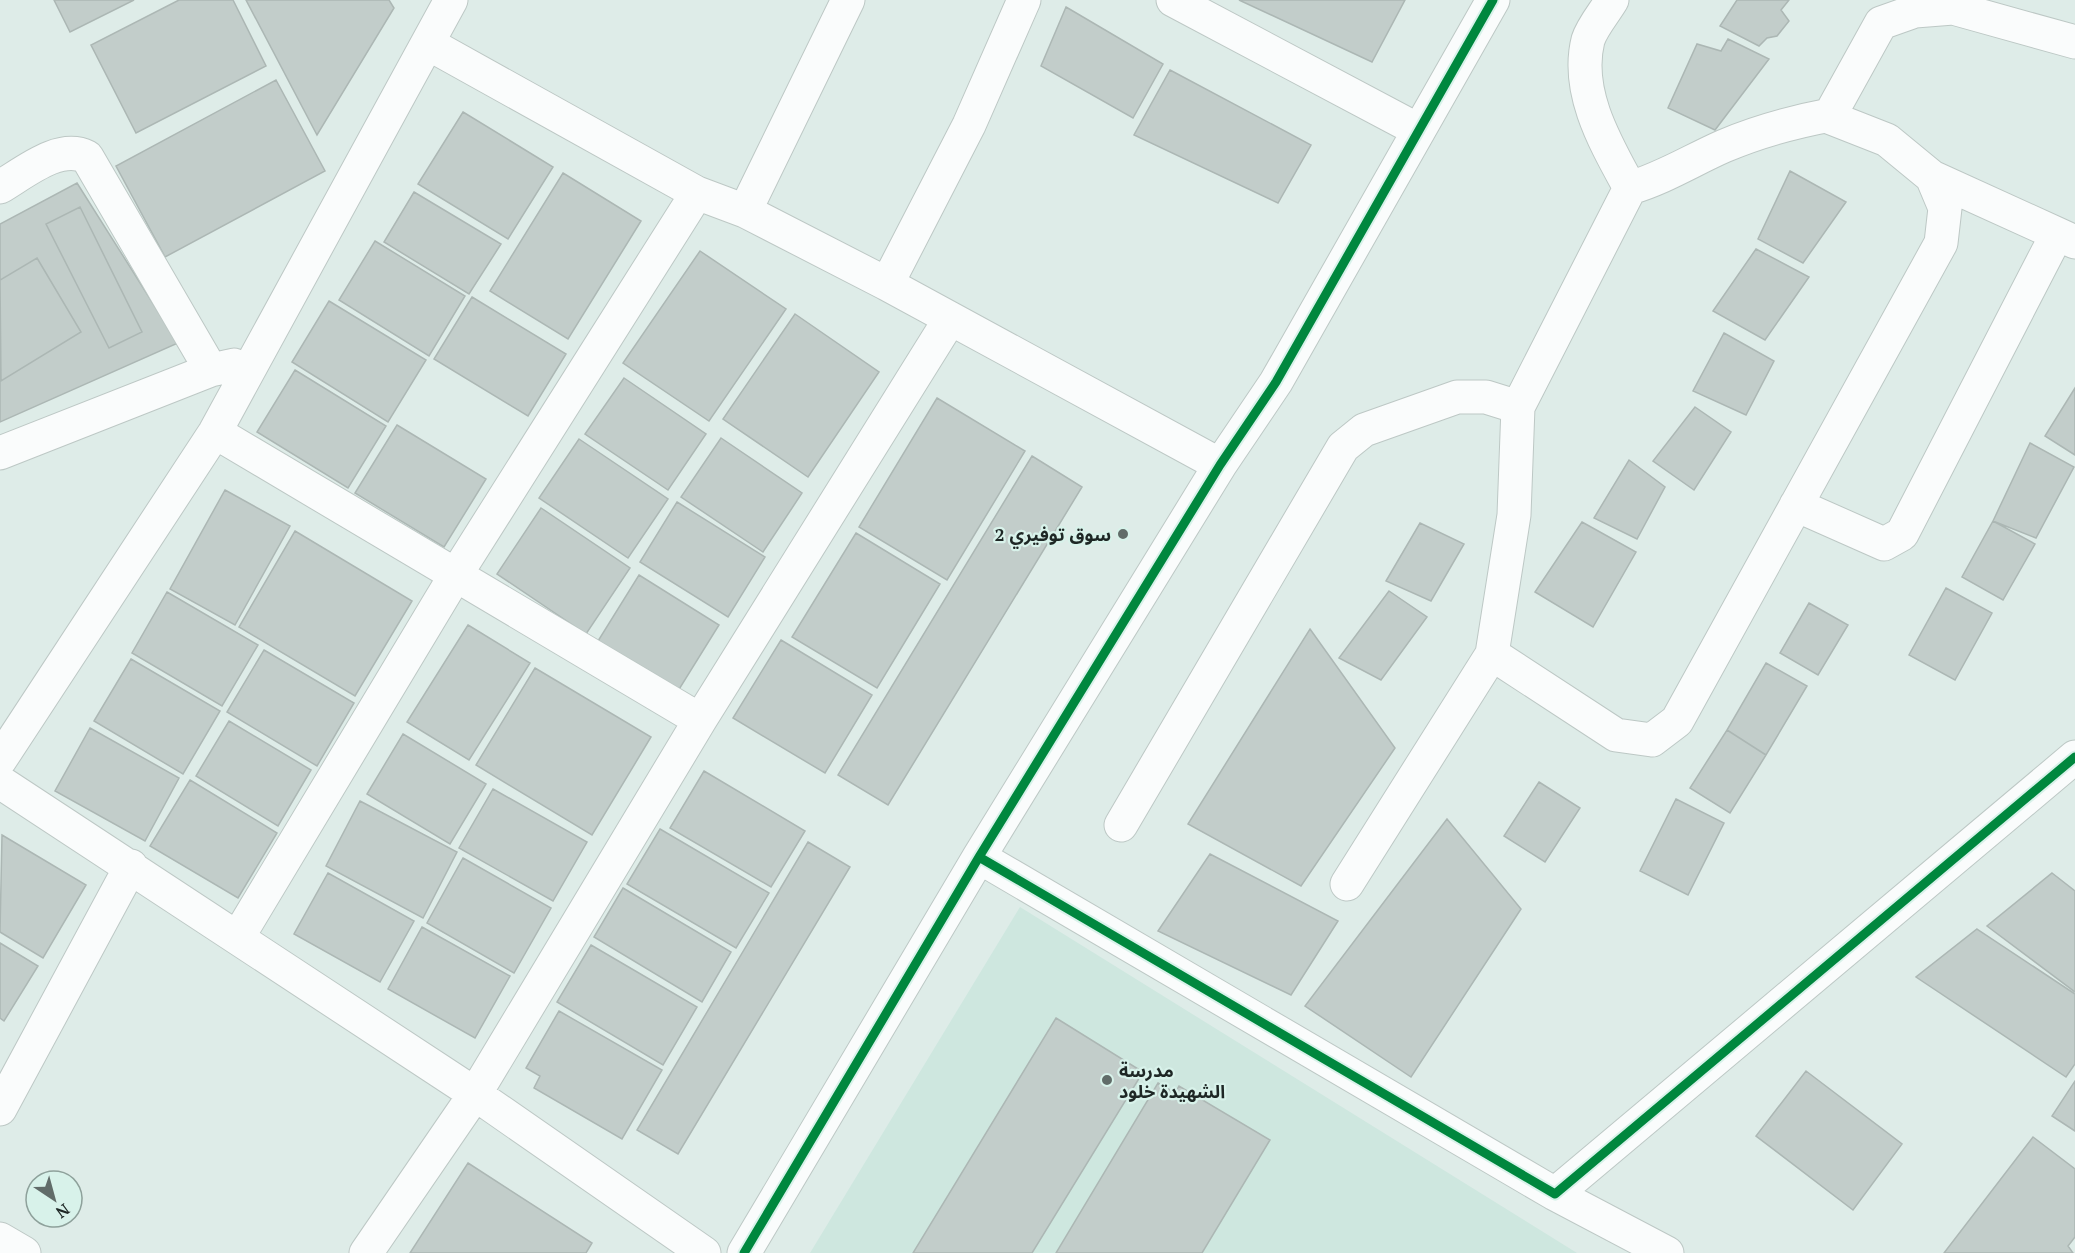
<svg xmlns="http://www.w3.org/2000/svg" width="2075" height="1253" font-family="'PT Serif','Noto Sans Arabic',serif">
	<rect width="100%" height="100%" fill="#deece8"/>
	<path fill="#cee7df" d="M 1020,907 L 1577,1253 L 810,1253 Z"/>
	<path fill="#c2cdca" stroke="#acb7b4" stroke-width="1.5" d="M 54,0 L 134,0 L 70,32 Z
		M 179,0 L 233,0 L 266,66 L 136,133 L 91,45 Z
		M 246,0 L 389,0 L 394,8 L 317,135 Z
		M 1239,0 L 1405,0 L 1372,62 Z
		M 1737,0 L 1789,0 L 1781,10 L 1789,21 L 1777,36 L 1767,38 L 1759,46 L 1720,26 Z
		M 1066,7 L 1163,64 L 1133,118 L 1041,66 Z
		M 1728,39 L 1769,59 L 1715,130 L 1668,108 L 1697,44 L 1721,51 Z
		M 1170,70 L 1311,145 L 1278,203 L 1134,135 Z
		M 276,80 L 325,171 L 165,257 L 116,166 Z
		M 463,112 L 553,167 L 508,239 L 418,184 Z
		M 1790,171 L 1846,202 L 1803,263 L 1758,239 Z
		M 563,173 L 641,221 L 568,339 L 490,291 Z
		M 77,183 L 178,343 L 0,422 L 0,224 Z
		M 414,192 L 501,244 L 469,294 L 384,242 Z
		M 80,207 L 142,332 L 109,348 L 46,224 Z
		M 375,241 L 465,296 L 429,356 L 339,300 Z
		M 1756,249 L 1809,277 L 1765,340 L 1713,311 Z
		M 700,251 L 786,309 L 709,421 L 623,363 Z
		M 37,258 L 81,332 L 1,381 L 0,280 Z
		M 472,297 L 566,354 L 528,416 L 434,359 Z
		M 329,301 L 426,360 L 388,422 L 292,362 Z
		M 795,314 L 879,372 L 808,477 L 723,419 Z
		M 1724,333 L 1774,361 L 1746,415 L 1693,391 Z
		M 295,370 L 386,426 L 348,488 L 257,432 Z
		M 624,378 L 706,434 L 668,490 L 585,434 Z
		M 2075,388 L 2075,455 L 2045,436 Z
		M 937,398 L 1025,451 L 947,580 L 859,527 Z
		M 1695,407 L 1731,432 L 1694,490 L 1653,461 Z
		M 397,425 L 486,479 L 444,547 L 355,493 Z
		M 721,438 L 802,493 L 763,552 L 681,497 Z
		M 579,439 L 668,499 L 628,558 L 539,498 Z
		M 2030,443 L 2074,467 L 2036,538 L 1993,521 Z
		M 1032,456 L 1082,487 L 888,805 L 838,775 Z
		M 1629,460 L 1665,487 L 1637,539 L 1594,518 Z
		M 225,490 L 290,526 L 235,625 L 170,589 Z
		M 677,502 L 765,557 L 728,617 L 640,562 Z
		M 541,508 L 630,568 L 586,634 L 497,574 Z
		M 1993,521 L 2035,544 L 2003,600 L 1962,577 Z
		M 1582,522 L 1636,552 L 1593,627 L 1535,592 Z
		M 1420,523 L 1464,544 L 1431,601 L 1386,581 Z
		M 295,531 L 412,601 L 355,696 L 239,627 Z
		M 856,533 L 940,584 L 877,688 L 792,637 Z
		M 639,575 L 719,625 L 678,691 L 598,641 Z
		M 1946,588 L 1992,613 L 1955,680 L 1909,655 Z
		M 1389,591 L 1427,617 L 1381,680 L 1339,658 Z
		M 167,592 L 258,645 L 222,706 L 132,653 Z
		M 1809,603 L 1848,625 L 1818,675 L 1780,653 Z
		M 468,625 L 530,663 L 469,760 L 407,722 Z
		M 1310,629 L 1395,748 L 1301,886 L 1188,824 Z
		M 781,640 L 872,695 L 825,773 L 733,718 Z
		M 264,650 L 354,703 L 317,766 L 227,712 Z
		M 131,659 L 220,711 L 183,774 L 94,721 Z
		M 1766,663 L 1807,686 L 1766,755 L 1727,730 Z
		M 535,668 L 651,737 L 592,835 L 476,765 Z
		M 229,721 L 311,770 L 278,826 L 196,776 Z
		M 90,728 L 179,778 L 145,841 L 55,791 Z
		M 1727,730 L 1766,755 L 1730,813 L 1690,788 Z
		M 403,734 L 486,784 L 450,844 L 367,794 Z
		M 704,771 L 805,831 L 771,887 L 670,828 Z
		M 190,780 L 277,833 L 238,898 L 150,846 Z
		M 1539,782 L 1580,808 L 1545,862 L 1504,836 Z
		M 493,789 L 587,842 L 553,901 L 459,848 Z
		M 1676,799 L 1724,823 L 1688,895 L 1640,871 Z
		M 360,801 L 457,852 L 423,918 L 326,866 Z
		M 1447,819 L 1521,909 L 1411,1077 L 1305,1006 Z
		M 660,829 L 769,893 L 736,948 L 627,884 Z
		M 2,835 L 86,885 L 43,958 L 0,932 Z
		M 808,842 L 850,867 L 678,1154 L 637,1130 Z
		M 1210,854 L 1338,921 L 1291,995 L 1158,931 Z
		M 463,858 L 551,908 L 514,973 L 427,923 Z
		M 328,873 L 414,921 L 380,982 L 294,934 Z
		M 2052,873 L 2075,891 L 2075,992 L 1987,926 Z
		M 623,888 L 731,952 L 702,1002 L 594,937 Z
		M 422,927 L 510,976 L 475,1038 L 388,989 Z
		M 1977,929 L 2075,994 L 2075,1064 L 2066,1077 L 1916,977 Z
		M 0,943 L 38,966 L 4,1021 L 0,1018 Z
		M 591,945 L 697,1007 L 663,1065 L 557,1002 Z
		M 559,1011 L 662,1070 L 622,1139 L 534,1088 L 540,1076 L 526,1068 Z
		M 1056,1018 L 1143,1072 L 1032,1253 L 913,1253 Z
		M 1806,1071 L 1902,1144 L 1853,1210 L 1756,1136 Z
		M 2075,1081 L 2075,1131 L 2052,1116 Z
		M 1158,1083 L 1175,1093 L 1179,1086 L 1270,1140 L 1202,1253 L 1056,1253 Z
		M 2033,1137 L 2075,1169 L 2075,1237 L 2068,1246 L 2073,1253 L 1944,1253 Z
		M 468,1163 L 592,1243 L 586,1253 L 410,1253 Z"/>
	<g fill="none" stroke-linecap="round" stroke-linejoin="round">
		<g stroke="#bdc8c5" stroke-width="35">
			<path id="minor" d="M 1173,0 L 1418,130
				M 1612,0 C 1605,12 1592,27 1588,40 C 1575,92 1606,144 1630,188
				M 429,44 L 697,193 L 745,211 L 887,284 L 969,125 L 1024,0
				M 1830,115 L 1881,23 L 1915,11 L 1953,8 L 2075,42
				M 1932,177 L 2075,242
				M 0,187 C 24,173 59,143 87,157 L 211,370
				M 745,211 L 848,0
				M 887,284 L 1220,465
				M 215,432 L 700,720
				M 0,453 L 211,370 L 234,365
				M 1796,505 L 1884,544 L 1902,534 L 2057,234
				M 0,760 L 215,432 L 451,0
				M 0,782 L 475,1094 L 704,1253
				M 1121,825 L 1343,447 L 1364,430 L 1457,397 L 1486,397 L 1518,407
				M 979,857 L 1555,1194 L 2075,757
				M 1347,884 L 1492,654 L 1514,515 L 1518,407 L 1630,188 C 1664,178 1692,160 1724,146 C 1759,131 1793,122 1830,115 L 1831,118 L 1887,140 L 1932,177 L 1945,208 L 1941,243 L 1677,721 L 1652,740 L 1616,735 L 1492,654
				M 238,937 L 455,576 L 697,193
				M 0,1109 L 131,866
				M 1555,1194 L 1667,1253
				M 0,1239 L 24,1253
				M 366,1253 L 475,1094 L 700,720 L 950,319
				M 744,1253 L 979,857 L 1220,465 L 1276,382 L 1493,0"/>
		</g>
		<use href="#minor" stroke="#fafcfc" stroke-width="33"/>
		<g stroke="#d8f2ea" stroke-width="13">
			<path id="cycleway" d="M 979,857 L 1555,1194 L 2075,757
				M 744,1253 L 979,857 L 1220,465 L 1276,382 L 1493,0"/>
		</g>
		<use href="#cycleway" stroke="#00873e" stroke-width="9"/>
	</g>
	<g fill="#616c69" stroke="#d8f2ea" stroke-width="2">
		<circle cx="1123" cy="534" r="6"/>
		<circle cx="1107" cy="1080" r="6"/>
	</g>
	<g text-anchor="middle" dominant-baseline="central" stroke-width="4.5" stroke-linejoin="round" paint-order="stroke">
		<g font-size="18" font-weight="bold" fill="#1e2725" stroke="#d8f2ea" text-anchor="end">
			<text x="1111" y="534">سوق توفيري 2</text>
			<text x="1119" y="1070" text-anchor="start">مدرسة<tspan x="1119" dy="21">الشهيدة خلود</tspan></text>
		</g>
	</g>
	<g transform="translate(54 1199) rotate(144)"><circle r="28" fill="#d8f2ea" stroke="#8ea19b" stroke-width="1.5"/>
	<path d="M0-4.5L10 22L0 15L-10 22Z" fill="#616c69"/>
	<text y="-9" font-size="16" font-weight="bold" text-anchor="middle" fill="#1e2725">N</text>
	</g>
</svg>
